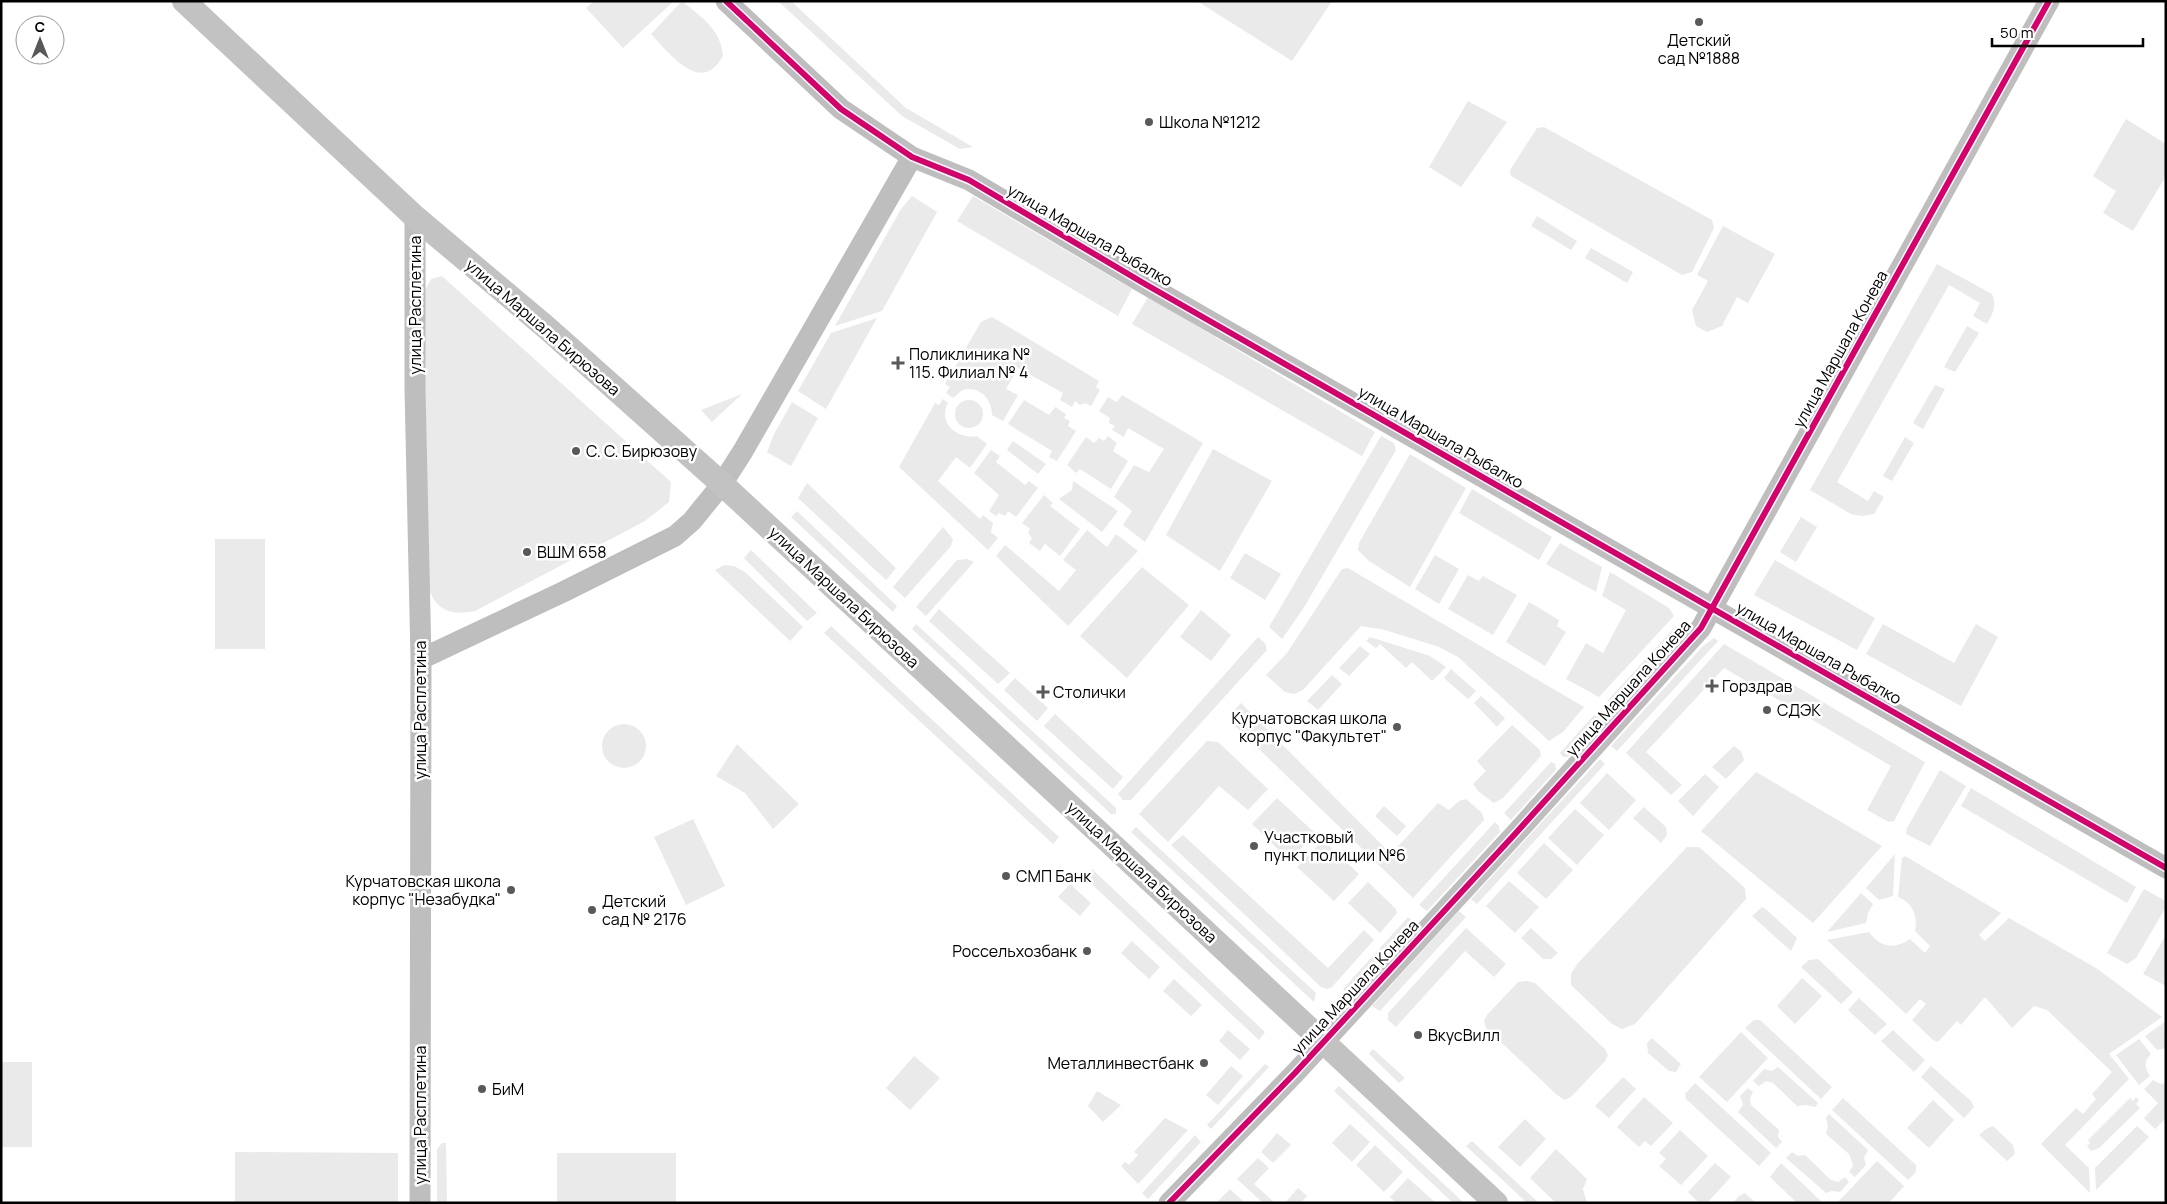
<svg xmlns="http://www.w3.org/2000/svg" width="2167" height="1204" font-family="Manrope,sans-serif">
	<rect width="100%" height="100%" fill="#fff"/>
	<path fill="#eaeaea" d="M 594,1 L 674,1 L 623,48 L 586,8 Z
		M 682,1 C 701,17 721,29 723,56 C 701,96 670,54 651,34 Z
		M 778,1 L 791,1 L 906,108 L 973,147 L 960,149 L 902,116 Z
		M 1197,1 L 1332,1 L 1292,61 Z
		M 1468,101 L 1507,122 L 1461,187 L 1429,167 Z
		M 2126,119 L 2166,144 L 2166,176 L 2133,231 L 2103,213 L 2116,191 L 2093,176 Z
		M 1544,127 L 1712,220 L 1714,228 L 1692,272 L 1682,275 L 1511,176 L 1510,170 L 1537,128 Z
		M 912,196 L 937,212 L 882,311 L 835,326 L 901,209 Z
		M 973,196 L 1132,289 L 1118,316 L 957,221 Z
		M 1537,216 L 1577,241 L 1571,250 L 1531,226 Z
		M 1723,226 L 1775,254 L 1748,303 L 1737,297 L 1722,326 L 1707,332 L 1696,326 L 1692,310 L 1708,281 L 1697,275 Z
		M 1591,248 L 1633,272 L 1627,283 L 1585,258 Z
		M 1937,264 L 1992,294 C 1997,306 1993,313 1987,324 L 1973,316 L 1980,303 L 1949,285 L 1837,482 L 1868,501 L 1874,491 L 1884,497 L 1874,514 L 1862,516 L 1851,514 L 1810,490 Z
		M 442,276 L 671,482 L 669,502 L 645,521 L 475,611 C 449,616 436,610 427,585 L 424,292 L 431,279 Z
		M 1148,297 L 1375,432 L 1362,456 L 1132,324 Z
		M 992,317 L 1099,381 L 1096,387 L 1100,390 L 1091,406 L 1085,403 L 1080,405 L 1075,401 L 1072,407 L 1060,400 L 1063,393 L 1018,368 L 1006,389 L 1018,395 L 1003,421 L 992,415 C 992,400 980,385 963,390 C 960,391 956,396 953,398 L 946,393 L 950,387 L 945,384 L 981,322 Z
		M 877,318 L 826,409 L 798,391 L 831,333 Z
		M 1967,326 L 1979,333 L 1955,372 L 1944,367 Z
		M 1935,385 L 1945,389 L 1923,429 L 1913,423 Z
		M 742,394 L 712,422 L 701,410 Z
		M 1122,395 L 1203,443 L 1145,542 L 1123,525 L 1132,511 L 1114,497 L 1134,465 L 1149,472 L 1164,449 L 1128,428 L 1124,437 L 1112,430 L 1115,426 L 1109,423 L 1110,418 L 1099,411 L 1108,397 L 1117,402 Z
		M 943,399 L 948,403 C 937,423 958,440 977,436 L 987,444 L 970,468 L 956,457 L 938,481 L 980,519 L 983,515 L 993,523 L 991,532 L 998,538 L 988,550 L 899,467 L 935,403 L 939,405 Z
		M955 414a14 14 0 1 1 28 0a14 14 0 1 1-28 0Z
		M 1024,400 L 1049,415 L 1055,407 L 1066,414 L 1064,418 L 1070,421 L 1068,426 L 1076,431 L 1057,461 L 1049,457 L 1052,451 L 1008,424 Z
		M 792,402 L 818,418 L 791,466 L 767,452 L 774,434 Z
		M 1108,436 L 1117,443 L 1113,451 L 1128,461 L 1111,489 L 1080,469 L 1076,473 L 1067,465 L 1086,437 L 1094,443 L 1099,438 L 1104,441 Z
		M 1381,436 L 1394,443 L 1396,450 L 1303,609 L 1282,639 L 1269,627 Z
		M 1905,437 L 1914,443 L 1892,481 L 1883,476 Z
		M 1013,441 L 1046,464 L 1038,474 L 1007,450 Z
		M 1213,449 L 1272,481 L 1220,571 L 1166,535 Z
		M 991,450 L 1000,456 L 996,462 L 1025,485 L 1029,481 L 1038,488 L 1016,517 L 1008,511 L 1005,516 L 999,513 L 996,516 L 989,511 L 999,495 L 974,473 Z
		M 1410,454 L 1466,488 L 1410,587 L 1369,561 L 1358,550 L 1359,543 Z
		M 1073,481 L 1118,511 L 1102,532 L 1059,499 L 1072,490 Z
		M 807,483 L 896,568 L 886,580 L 798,498 Z
		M 1472,489 L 1552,537 L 1539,560 L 1459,513 Z
		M 1044,495 L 1053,503 L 1050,506 L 1080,529 L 1060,556 L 1045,544 L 1040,551 L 1029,543 L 1032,538 L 1028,533 L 1030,529 L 1022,523 Z
		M 797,511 L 897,606 L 893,612 L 791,517 Z
		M 1801,517 L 1817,527 L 1796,562 L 1780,552 Z
		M 943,527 L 953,539 L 951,546 L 905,598 L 893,587 Z
		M 1087,530 L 1107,547 L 1116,534 L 1138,551 L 1068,626 L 996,556 L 1005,545 L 1059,591 L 1076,570 L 1063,560 Z
		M 215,539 L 265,539 L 265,649 L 215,649 Z
		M 1560,543 L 1602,567 L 1596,592 L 1546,564 Z
		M 751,550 L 817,613 L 807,621 L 744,558 Z
		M 1245,553 L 1281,574 L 1265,600 L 1230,578 Z
		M 1435,555 L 1459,569 L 1439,604 L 1415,589 Z
		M 967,559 L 974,562 L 926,616 L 916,607 L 957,560 Z
		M 1775,560 L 1875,618 L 1857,650 L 1754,595 Z
		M 724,565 L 734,566 L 745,572 L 803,627 L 790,641 L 715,570 Z
		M 1142,567 L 1189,605 L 1127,678 L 1080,636 Z
		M 1348,568 L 1584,707 L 1563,732 L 1549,741 L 1458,657 L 1439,647 L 1385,630 L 1361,626 L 1303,690 L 1294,694 L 1285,692 L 1266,675 L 1287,653 L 1342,569 Z
		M 1610,572 L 1669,608 L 1674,616 L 1599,697 L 1566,679 L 1586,643 L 1603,653 L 1626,610 L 1602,596 Z
		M 1468,575 L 1479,581 L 1483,576 L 1517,595 L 1493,635 L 1448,609 Z
		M 1529,602 L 1559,620 L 1557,626 L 1566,632 L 1545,666 L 1506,642 Z
		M 939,609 L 1010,673 L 998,684 L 929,621 Z
		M 1201,610 L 1231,635 L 1211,661 L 1180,637 Z
		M 916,624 L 1116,808 L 1116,814 L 1111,814 L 912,629 Z
		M 1883,624 L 1954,663 L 1976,624 L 1998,637 L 1961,706 L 1866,654 Z
		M 831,626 L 1059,837 L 1053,844 L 824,633 Z
		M 1676,626 L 1681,634 L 1617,703 L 1611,704 L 1607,701 Z
		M 1258,637 L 1265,643 L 1267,650 L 1131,800 L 1123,800 L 1118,794 Z
		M 1370,637 L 1430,656 L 1446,667 L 1432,681 L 1412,662 L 1406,668 L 1380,644 L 1376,648 L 1366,641 Z
		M 1714,638 L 1718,641 L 1617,751 L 1611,746 L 1703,646 Z
		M 1724,644 L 1925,762 L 1894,821 L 1889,822 L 1867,810 L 1891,766 L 1724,668 L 1646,752 L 1682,785 L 1671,795 L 1626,753 Z
		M 1360,646 L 1370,654 L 1349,676 L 1339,668 Z
		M 1451,669 L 1476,691 L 1468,699 L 1444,678 Z
		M 1332,675 L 1342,684 L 1318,710 L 1307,701 Z
		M 1015,678 L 1048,708 L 1037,721 L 1004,690 Z
		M 1481,696 L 1505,718 L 1497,727 L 1474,703 Z
		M 1241,703 L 1386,849 L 1392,853 L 1438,803 L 1449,810 L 1459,801 L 1466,799 L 1482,813 L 1484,820 L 1413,898 L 1231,722 L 1231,714 Z
		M 1055,714 L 1123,777 L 1113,789 L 1044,726 Z
		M 1594,715 L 1603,719 L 1568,757 L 1563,757 L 1560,753 Z
		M602 746a22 22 0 1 1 44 0a22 22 0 1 1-44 0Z
		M 1512,725 L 1540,750 L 1541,756 L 1503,798 L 1494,803 L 1479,792 L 1473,784 L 1486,771 L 1477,761 Z
		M 1207,741 L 1218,742 L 1268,789 L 1248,810 L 1219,786 L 1168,842 L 1139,814 Z
		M 737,744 L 799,804 L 773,829 L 745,793 L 716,776 Z
		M 1734,746 L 1741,751 L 1744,760 L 1726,779 L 1712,767 Z
		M 1600,759 L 1605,764 L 1477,904 L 1471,899 Z
		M 1551,762 L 1555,764 L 1556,770 L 1511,820 L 1504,813 Z
		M 1940,770 L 1966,786 L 1930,846 L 1906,834 L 1907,828 Z
		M 1756,772 L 1882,846 L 1813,923 L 1701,831 Z
		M 1607,773 L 1636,800 L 1609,830 L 1580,803 Z
		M 1705,774 L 1719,787 L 1693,816 L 1678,801 Z
		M 1971,788 L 2136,887 L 2127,903 L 1961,806 Z
		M 1277,798 L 1315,833 L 1290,861 L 1252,824 Z
		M 1384,806 L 1406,826 L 1397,836 L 1375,816 Z
		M 1644,807 L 1666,827 L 1667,835 L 1661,843 L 1633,818 Z
		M 1575,809 L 1604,835 L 1577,865 L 1548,838 Z
		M 693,819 L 725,886 L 686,905 L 654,837 Z
		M 1495,822 L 1499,826 L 1500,832 L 1427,911 L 1419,905 Z
		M 1136,827 L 1316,993 L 1314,1002 L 1131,832 Z
		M 1183,835 L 1328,968 L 1364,930 L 1374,940 L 1332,987 L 1327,989 L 1321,987 L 1171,845 Z
		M 1323,840 L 1359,874 L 1334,901 L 1297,867 Z
		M 1544,843 L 1573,870 L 1546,899 L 1517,873 Z
		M 1687,847 L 1699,847 L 1745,888 L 1746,899 L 1635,1024 L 1622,1029 L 1612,1024 L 1571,985 L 1571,974 L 1578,963 Z
		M 1895,854 L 1893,896 L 1879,900 L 1866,888 Z
		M 1905,856 L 2001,913 L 1979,935 L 1985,941 L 2009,918 L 2096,968 L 2162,1017 L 2109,1054 L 2129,1079 L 2065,1145 L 2089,1168 L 2090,1193 L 2041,1144 L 2076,1108 L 2083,1114 L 2096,1099 L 2092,1094 L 2112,1072 L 2047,1010 L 2034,1006 L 2012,1028 L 1985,997 L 1961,1025 L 1957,1021 L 1938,1042 L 1933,1040 L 1912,1020 L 1926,1004 L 1920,999 L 1906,1014 L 1827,940 L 1869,932 C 1880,947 1894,950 1910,939 L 1925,953 L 1930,946 L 1915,931 C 1918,916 1913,903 1898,897 L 1902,858 Z
		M 1092,869 L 1265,1032 L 1259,1040 L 1084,877 Z
		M 1509,881 L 1539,907 L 1515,933 L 1486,906 Z
		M 1368,882 L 1396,909 L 1397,913 L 1380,933 L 1348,903 Z
		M 1070,884 L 1091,903 L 1080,916 L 1058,897 Z
		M 2144,889 L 2164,900 L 2166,907 L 2136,958 L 2127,964 L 2107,953 Z
		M 1861,893 L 1873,904 L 1868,913 L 1866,923 L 1827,932 Z
		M 1762,907 L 1767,910 L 1797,938 L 1791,951 L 1752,916 Z
		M 1459,911 L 1466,917 L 1380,1011 L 1372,1006 Z
		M 1408,917 L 1416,924 L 1357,988 L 1349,995 L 1343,989 Z
		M 1466,928 L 1506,964 L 1494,977 L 1465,951 L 1396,1027 L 1388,1020 L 1388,1013 Z
		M 1531,928 L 1558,953 L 1551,959 L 1543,959 L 1521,938 Z
		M 2166,935 L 2166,986 L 2143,974 Z
		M 1132,941 L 1160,967 L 1149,979 L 1121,953 Z
		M 1818,959 L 1853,992 L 1841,1004 L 1801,967 L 1809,960 Z
		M 1802,978 L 1822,996 L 1795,1024 L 1777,1006 Z
		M 1174,979 L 1202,1005 L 1191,1016 L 1163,991 Z
		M 1527,981 L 1535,983 L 1605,1049 L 1608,1055 L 1605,1061 L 1572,1096 L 1565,1100 L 1557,1095 L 1486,1028 L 1484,1021 L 1487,1015 L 1518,982 Z
		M 1859,998 L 1887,1024 L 1875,1035 L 1848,1010 Z
		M 1754,1020 L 1760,1020 L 1832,1087 L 1821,1099 L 1745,1028 Z
		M 2166,1021 L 2166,1048 L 2157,1050 L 2145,1036 Z
		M 1228,1030 L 1250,1049 L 1240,1060 L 1219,1041 Z
		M 1893,1030 L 1925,1060 L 1914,1072 L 1881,1041 Z
		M 1741,1032 L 1768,1058 L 1727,1102 L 1699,1077 Z
		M 1652,1038 L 1681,1064 L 1676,1072 L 1669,1071 L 1648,1053 L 1647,1043 Z
		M 2139,1039 L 2151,1054 C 2144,1061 2144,1067 2150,1076 L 2139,1085 L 2116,1055 Z
		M 1373,1049 L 1405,1078 L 1399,1083 L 1369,1054 Z
		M 914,1056 L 940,1078 L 910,1110 L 886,1088 Z
		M 1,1062 L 32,1062 L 32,1147 L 1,1147 Z
		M 1265,1064 L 1269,1067 L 1211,1129 L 1207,1125 Z
		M 1231,1066 L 1243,1076 L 1218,1105 L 1206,1095 Z
		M 1931,1066 L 1971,1101 L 1974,1107 L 1964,1118 L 1921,1077 Z
		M 1778,1067 L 1818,1103 L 1815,1107 L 1806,1105 L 1797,1106 L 1773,1083 L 1766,1081 L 1759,1086 L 1753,1081 L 1764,1069 L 1772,1071 Z
		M 1623,1077 L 1636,1089 L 1609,1118 L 1595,1106 Z
		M 2153,1080 L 2161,1084 L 2166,1083 L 2166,1118 L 2155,1129 L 2144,1118 L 2158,1103 L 2144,1089 Z
		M 1695,1083 L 1771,1153 L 1759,1166 L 1686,1099 L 1685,1094 Z
		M 1339,1086 L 1464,1203 L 1453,1203 L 1334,1091 Z
		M 1748,1088 L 1753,1092 L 1750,1098 L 1751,1105 L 1779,1130 L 1778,1137 L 1782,1142 L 1776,1148 L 1738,1112 L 1743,1105 L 1740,1096 Z
		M 1097,1091 L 1121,1105 L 1103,1122 L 1088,1106 Z
		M 1644,1097 L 1673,1123 L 1651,1146 L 1645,1141 L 1639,1147 L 1617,1127 Z
		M 2136,1097 L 2139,1100 L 2136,1104 L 2140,1108 L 2099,1148 L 2091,1151 L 2087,1146 L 2090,1143 L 2088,1140 L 2130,1098 L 2133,1101 Z
		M 1843,1098 L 1916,1165 L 1916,1172 L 1908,1180 L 1832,1110 Z
		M 1933,1100 L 1954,1120 L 1929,1148 L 1907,1128 Z
		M 1829,1114 L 1868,1150 L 1864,1158 L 1866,1165 L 1855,1177 L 1849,1172 L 1853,1165 L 1849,1154 L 1826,1134 L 1828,1126 L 1826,1118 Z
		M 1165,1118 L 1188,1130 L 1138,1184 L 1121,1166 L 1125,1162 L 1129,1165 L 1138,1155 L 1134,1152 Z
		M 1525,1119 L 1546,1139 L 1520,1167 L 1498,1147 Z
		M 1350,1124 L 1370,1142 L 1352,1162 L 1332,1143 Z
		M 1993,1126 L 2013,1145 L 2015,1154 L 2007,1161 L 1979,1135 L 1986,1129 Z
		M 2137,1126 L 2149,1137 L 2096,1190 L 2095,1168 Z
		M 1680,1130 L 1708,1156 L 1681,1185 L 1659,1166 L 1666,1159 L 1659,1153 Z
		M 1277,1133 L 1291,1145 L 1273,1163 L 1261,1152 Z
		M 1195,1135 L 1201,1142 L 1148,1199 L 1142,1193 Z
		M 1472,1141 L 1539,1203 L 1527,1203 L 1466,1146 Z
		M 442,1143 L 446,1143 L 447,1203 L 437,1203 L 437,1149 Z
		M 1375,1145 L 1403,1172 L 1384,1192 L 1356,1165 Z
		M 1556,1149 L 1587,1179 L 1583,1189 L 1587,1203 L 1556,1203 L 1530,1178 Z
		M 235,1152 L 398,1153 L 398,1203 L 235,1203 Z
		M 1792,1152 L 1798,1156 L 1805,1155 L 1831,1180 L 1838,1182 L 1845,1177 L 1849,1182 L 1840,1192 L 1832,1191 L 1826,1193 L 1786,1158 Z
		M 557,1153 L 676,1153 L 676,1203 L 557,1203 Z
		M 1258,1158 L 1269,1168 L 1254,1184 L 1275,1203 L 1263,1203 L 1237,1179 Z
		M 1877,1161 L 1904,1186 L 1889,1203 L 1837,1203 Z
		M 1715,1163 L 1731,1177 L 1707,1203 L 1699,1203 L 1688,1192 Z
		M 1781,1163 L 1823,1203 L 1797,1203 L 1770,1177 Z
		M 1408,1178 L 1436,1203 L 1396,1203 L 1390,1197 Z
		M 1298,1188 L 1307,1196 L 1301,1203 L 1285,1203 Z
		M 1230,1189 L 1245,1203 L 1216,1203 Z
		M 1745,1193 L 1756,1203 L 1733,1203 L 1739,1196 Z"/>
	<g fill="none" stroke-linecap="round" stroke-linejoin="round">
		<path stroke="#bebebe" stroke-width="21" d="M 726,1 L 841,109 L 912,157 L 969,180 L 1145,284 L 2166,868
			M 415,217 L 415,389 L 421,659 L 420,1203
			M 421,659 L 563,592 L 675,536 L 692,521 L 722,484 L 743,451 L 912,157
			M 1169,1203 L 1295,1073 L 1515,834 L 1701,628 L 2049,1"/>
		<path stroke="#c2c2c2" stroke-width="24" d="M 184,1 L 415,217 L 547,328 L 722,484 L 1107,840 L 1496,1203"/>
		<g stroke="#fff" stroke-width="9">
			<path id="cycleway" d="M 726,1 L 841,109 L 912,157 L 969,180 L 1145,284 L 2166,868
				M 1169,1203 L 1295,1073 L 1515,834 L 1701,628 L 2049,1"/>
		</g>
		<use href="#cycleway" stroke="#d6006c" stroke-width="6"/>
	</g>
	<g fill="#595959" stroke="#fff" stroke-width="2">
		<circle cx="1699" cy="22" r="5"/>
		<circle cx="1149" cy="122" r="5"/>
		<path d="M895.5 355.5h5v5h5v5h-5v5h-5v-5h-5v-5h5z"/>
		<circle cx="576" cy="451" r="5"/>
		<circle cx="527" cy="552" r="5"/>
		<path d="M1709.5 678.5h5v5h5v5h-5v5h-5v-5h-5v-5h5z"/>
		<path d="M1040.5 684.5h5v5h5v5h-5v5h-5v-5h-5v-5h5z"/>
		<circle cx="1767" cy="710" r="5"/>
		<circle cx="1397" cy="727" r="5"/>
		<circle cx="1254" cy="846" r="5"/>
		<circle cx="1006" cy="876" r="5"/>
		<circle cx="511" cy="890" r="5"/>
		<circle cx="592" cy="910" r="5"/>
		<circle cx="1087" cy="951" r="5"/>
		<circle cx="1418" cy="1035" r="5"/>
		<circle cx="1204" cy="1063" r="5"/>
		<circle cx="482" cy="1089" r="5"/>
	</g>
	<g text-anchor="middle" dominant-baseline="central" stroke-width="5" stroke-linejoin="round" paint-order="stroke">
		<g font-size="16" fill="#000" stroke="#fff" text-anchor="start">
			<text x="1699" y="40" text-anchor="middle">Детский<tspan x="1699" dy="18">сад №1888</tspan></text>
			<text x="1159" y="122">Школа №1212</text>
			<text x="909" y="354">Поликлиника №<tspan x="909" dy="18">115. Филиал № 4</tspan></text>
			<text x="586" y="451">С. С. Бирюзову</text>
			<text x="537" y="552">ВШM 658</text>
			<text x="1722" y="686">Горздрав</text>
			<text x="1053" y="692">Столички</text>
			<text x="1777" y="710">СДЭК</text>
			<text x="1387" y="718" text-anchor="end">Курчатовская школа<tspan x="1387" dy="18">корпус "Факультет"</tspan></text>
			<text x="1264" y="837">Участковый<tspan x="1264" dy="18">пункт полиции №6</tspan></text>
			<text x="1016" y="876">СМП Банк</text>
			<text x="501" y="881" text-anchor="end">Курчатовская школа<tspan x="501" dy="18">корпус "Незабудка"</tspan></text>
			<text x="602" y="901">Детский<tspan x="602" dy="18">сад № 2176</tspan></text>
			<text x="1077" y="951" text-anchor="end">Россельхозбанк</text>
			<text x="1428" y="1035">ВкусВилл</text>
			<text x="1194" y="1063" text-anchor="end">Металлинвестбанк</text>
			<text x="492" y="1089">БиМ</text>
		</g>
		<g font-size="16" fill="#000" stroke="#fff">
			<text transform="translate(1090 235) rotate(30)">улица Маршала Рыбалко</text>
			<text transform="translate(415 305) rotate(-90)">улица Расплетина</text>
			<text transform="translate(543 327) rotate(41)">улица Маршала Бирюзова</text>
			<text transform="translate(1840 349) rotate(-61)">улица Маршала Конева</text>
			<text transform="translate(1441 437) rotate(30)">улица Маршала Рыбалко</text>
			<text transform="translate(844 597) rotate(43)">улица Маршала Бирюзова</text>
			<text transform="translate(1819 653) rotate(30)">улица Маршала Рыбалко</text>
			<text transform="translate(1628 688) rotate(-48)">улица Маршала Конева</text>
			<text transform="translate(420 710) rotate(-90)">улица Расплетина</text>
			<text transform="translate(1142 872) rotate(43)">улица Маршала Бирюзова</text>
			<text transform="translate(1355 987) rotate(-47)">улица Маршала Конева</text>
			<text transform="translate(420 1115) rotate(-90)">улица Расплетина</text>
		</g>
	</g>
	<rect width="2167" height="1204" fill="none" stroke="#000000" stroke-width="5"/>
	<g transform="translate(40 40)"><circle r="24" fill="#ffffff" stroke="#999999"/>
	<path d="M0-4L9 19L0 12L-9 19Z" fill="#595959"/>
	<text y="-8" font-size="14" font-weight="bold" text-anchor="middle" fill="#000000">С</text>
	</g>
	<path d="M1992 38v8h151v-8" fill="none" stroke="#000000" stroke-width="2.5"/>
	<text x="2000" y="38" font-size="15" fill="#000000" stroke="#ffffff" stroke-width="4" paint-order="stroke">50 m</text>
</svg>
